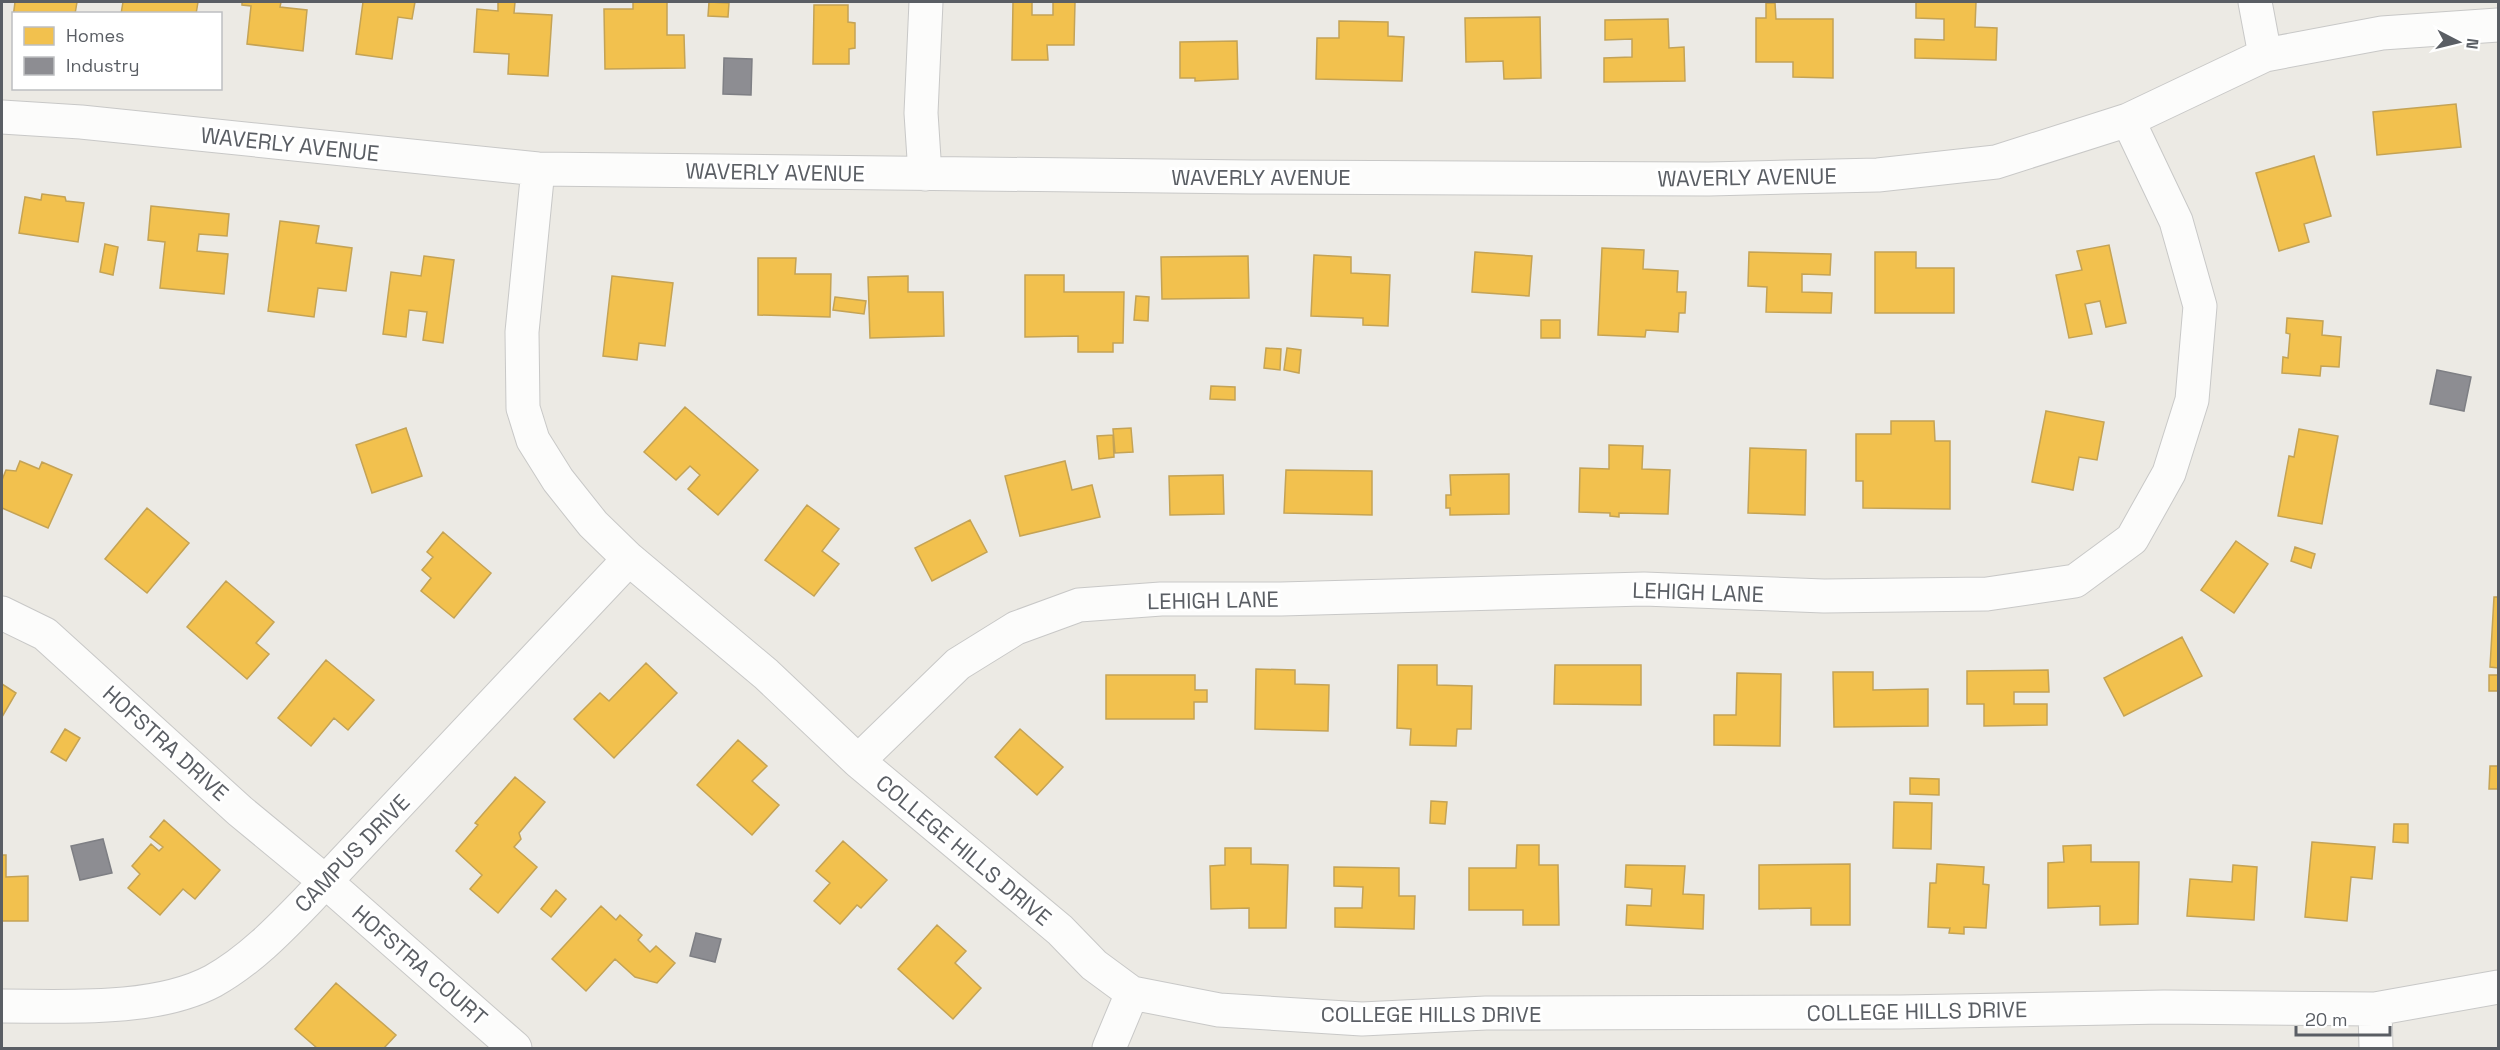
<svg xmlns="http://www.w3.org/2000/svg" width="2500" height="1050" font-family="'Space Grotesk',sans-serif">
	<rect width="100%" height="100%" fill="#eceae4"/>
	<path fill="#f2c14e" stroke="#c4a355" stroke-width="1.5" d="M 15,2 L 77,2 L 75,14 L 14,14 L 14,18 L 13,18 Z
		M 123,2 L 198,2 L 196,14 L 121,14 Z
		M 242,2 L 281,2 L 280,7 L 307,10 L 303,51 L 247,44 L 251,6 L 242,5 Z
		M 363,2 L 415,2 L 412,19 L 398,17 L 392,59 L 356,54 Z
		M 498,2 L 515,2 L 514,13 L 552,15 L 548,76 L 508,74 L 509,54 L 474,52 L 477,9 L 498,11 Z
		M 633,2 L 667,2 L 667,35 L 684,35 L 685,68 L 605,69 L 604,9 L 633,9 Z
		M 709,2 L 729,3 L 728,17 L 708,16 Z
		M 1013,2 L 1032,2 L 1032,15 L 1053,15 L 1053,2 L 1075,2 L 1074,45 L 1047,45 L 1048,60 L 1012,60 Z
		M 1916,2 L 1976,2 L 1975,27 L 1997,28 L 1996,60 L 1915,58 L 1915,39 L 1944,40 L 1944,19 L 1916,18 Z
		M 1766,3 L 1775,3 L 1776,19 L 1833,19 L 1833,78 L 1793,77 L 1793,62 L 1756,62 L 1756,18 L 1766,18 Z
		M 814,5 L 848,5 L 848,22 L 855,23 L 855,48 L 849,49 L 849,64 L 813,64 Z
		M 1540,17 L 1541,78 L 1504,79 L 1503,61 L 1466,62 L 1465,18 Z
		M 1668,19 L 1669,48 L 1684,47 L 1685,81 L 1604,82 L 1604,58 L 1632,57 L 1632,39 L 1605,40 L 1605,20 Z
		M 1339,21 L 1388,22 L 1388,36 L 1404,37 L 1402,81 L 1316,79 L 1317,38 L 1339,38 Z
		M 1237,41 L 1238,79 L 1195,81 L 1195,78 L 1180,78 L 1180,42 Z
		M 2456,104 L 2461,147 L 2377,155 L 2373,112 Z
		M 2314,156 L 2331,216 L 2304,224 L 2309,242 L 2279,251 L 2256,173 Z
		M 42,194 L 65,197 L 66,201 L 84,203 L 78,242 L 19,233 L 25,197 L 41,200 Z
		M 151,206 L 229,214 L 227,236 L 199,234 L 197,251 L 228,254 L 224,294 L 160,288 L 165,242 L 148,240 Z
		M 280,221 L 319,226 L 316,243 L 352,248 L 346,291 L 318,288 L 314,317 L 268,311 Z
		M 105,244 L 118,247 L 113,275 L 100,272 Z
		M 2109,245 L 2126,323 L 2106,327 L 2100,301 L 2085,304 L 2092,334 L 2069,338 L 2056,275 L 2082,270 L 2077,251 Z
		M 1602,248 L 1644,250 L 1643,269 L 1678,271 L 1677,292 L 1686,292 L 1685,313 L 1679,313 L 1678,332 L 1646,330 L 1645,337 L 1598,335 Z
		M 1475,252 L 1532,256 L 1529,296 L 1472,292 Z
		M 1749,252 L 1831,254 L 1830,275 L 1802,274 L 1802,292 L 1832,293 L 1831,313 L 1766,312 L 1767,287 L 1748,286 Z
		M 1875,252 L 1916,252 L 1916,268 L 1954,268 L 1954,313 L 1875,313 Z
		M 1314,255 L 1351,257 L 1351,273 L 1390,275 L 1388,326 L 1363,325 L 1363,318 L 1311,316 Z
		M 424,256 L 454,260 L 443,343 L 423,340 L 427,312 L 409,310 L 406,337 L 383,334 L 391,272 L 421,276 Z
		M 1248,256 L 1249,298 L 1162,299 L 1161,257 Z
		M 758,258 L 796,258 L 795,274 L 831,274 L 830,317 L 758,315 Z
		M 1025,275 L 1064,275 L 1064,292 L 1124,292 L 1123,343 L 1113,343 L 1113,352 L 1078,352 L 1078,336 L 1025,337 Z
		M 612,276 L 673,283 L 665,346 L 639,343 L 637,360 L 603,356 Z
		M 908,276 L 908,292 L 943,292 L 944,336 L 870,338 L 868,277 Z
		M 1136,296 L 1149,297 L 1148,321 L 1134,320 Z
		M 835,297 L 866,301 L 864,314 L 833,310 Z
		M 2287,318 L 2323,321 L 2322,335 L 2341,337 L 2339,367 L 2321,366 L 2320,376 L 2282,373 L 2283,357 L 2288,358 L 2290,334 L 2286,333 Z
		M 1541,320 L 1560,320 L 1560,338 L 1541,338 Z
		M 1266,348 L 1281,349 L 1280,370 L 1264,368 Z
		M 1287,348 L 1301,350 L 1299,373 L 1284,370 Z
		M 1211,386 L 1235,387 L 1235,400 L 1210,399 Z
		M 685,407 L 758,470 L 718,515 L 688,489 L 700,475 L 690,466 L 676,480 L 644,452 Z
		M 2046,411 L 2104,422 L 2097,460 L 2079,457 L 2073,490 L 2032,482 Z
		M 1891,421 L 1934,421 L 1935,441 L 1950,441 L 1950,509 L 1863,508 L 1863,481 L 1856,481 L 1856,434 L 1891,434 Z
		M 406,428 L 422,476 L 372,493 L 356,445 Z
		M 1131,428 L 1133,452 L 1115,453 L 1113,429 Z
		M 2299,429 L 2338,436 L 2322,524 L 2278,516 L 2289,456 L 2294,457 Z
		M 1113,435 L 1114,457 L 1099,459 L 1097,436 Z
		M 1609,445 L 1643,446 L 1642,469 L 1670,470 L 1668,514 L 1619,513 L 1619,517 L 1610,516 L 1610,513 L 1579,512 L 1580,468 L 1609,469 Z
		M 1750,448 L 1806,450 L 1805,515 L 1748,513 Z
		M 20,461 L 39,469 L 42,462 L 72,475 L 48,528 L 2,508 L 2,480 L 6,470 L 16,471 Z
		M 1065,461 L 1072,490 L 1092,485 L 1100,517 L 1020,536 L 1005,476 Z
		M 1286,470 L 1372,471 L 1372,515 L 1284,513 Z
		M 1509,474 L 1509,514 L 1450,515 L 1450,508 L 1446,508 L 1446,495 L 1451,495 L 1450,475 Z
		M 1223,475 L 1224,514 L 1170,515 L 1169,476 Z
		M 807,505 L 839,529 L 822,551 L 839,564 L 814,596 L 765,560 Z
		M 147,508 L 189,543 L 147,593 L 105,559 Z
		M 970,520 L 987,552 L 932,581 L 915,548 Z
		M 443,532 L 491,573 L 454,618 L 421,591 L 431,578 L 422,570 L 433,557 L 427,552 Z
		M 2236,541 L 2268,564 L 2234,613 L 2201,590 Z
		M 2295,547 L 2315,554 L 2311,568 L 2291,561 Z
		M 226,581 L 274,622 L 256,643 L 269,654 L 247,679 L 187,627 Z
		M 2494,597 L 2498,597 L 2498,668 L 2490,667 Z
		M 2182,637 L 2202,676 L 2124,716 L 2104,678 Z
		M 326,660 L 374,700 L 348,730 L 334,718 L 311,746 L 278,718 Z
		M 646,663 L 677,693 L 614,758 L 574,719 L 600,693 L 609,701 Z
		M 1398,665 L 1437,665 L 1437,685 L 1472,686 L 1471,729 L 1457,729 L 1456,746 L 1410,745 L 1411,729 L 1397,728 Z
		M 1555,665 L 1641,665 L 1641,705 L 1554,704 Z
		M 1256,669 L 1295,670 L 1295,684 L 1329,685 L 1328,731 L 1255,729 Z
		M 2048,670 L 2049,692 L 2014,692 L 2014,704 L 2047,704 L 2047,725 L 1984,726 L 1984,704 L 1967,704 L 1967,671 Z
		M 1833,672 L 1873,672 L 1873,690 L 1928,689 L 1928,726 L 1834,727 Z
		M 1737,673 L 1781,674 L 1780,746 L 1714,745 L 1714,715 L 1736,715 Z
		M 1106,675 L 1195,675 L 1195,690 L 1207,690 L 1207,702 L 1194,702 L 1194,719 L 1106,719 Z
		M 2489,675 L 2498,675 L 2498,691 L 2489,691 Z
		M 2,684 L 16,693 L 2,717 Z
		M 65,729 L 80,738 L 66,761 L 51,752 Z
		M 1020,729 L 1063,767 L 1037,795 L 995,757 Z
		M 738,740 L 767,766 L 752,781 L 779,805 L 752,835 L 697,785 Z
		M 2490,766 L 2498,766 L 2498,789 L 2489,789 Z
		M 515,777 L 545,802 L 519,833 L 521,839 L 514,847 L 537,867 L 498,913 L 470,889 L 482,875 L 456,851 L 478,825 L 475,823 Z
		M 1910,778 L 1939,779 L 1939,795 L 1910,794 Z
		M 1431,801 L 1447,802 L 1445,824 L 1430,823 Z
		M 1894,802 L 1932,803 L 1931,849 L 1893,848 Z
		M 164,820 L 220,870 L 195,899 L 183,889 L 160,915 L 128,888 L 140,874 L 132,866 L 151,844 L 159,851 L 163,847 L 150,837 Z
		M 2394,824 L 2408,824 L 2408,843 L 2393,842 Z
		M 843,841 L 887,880 L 861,908 L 857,905 L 840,924 L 814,901 L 830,883 L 816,871 Z
		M 2312,842 L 2375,847 L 2372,879 L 2351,877 L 2347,921 L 2305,917 Z
		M 1517,845 L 1539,845 L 1539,865 L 1558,865 L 1559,925 L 1523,925 L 1523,910 L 1469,910 L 1469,868 L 1516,868 Z
		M 2091,845 L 2091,862 L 2139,862 L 2138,924 L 2100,925 L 2100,906 L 2048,908 L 2048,863 L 2064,862 L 2063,846 Z
		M 1225,848 L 1251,848 L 1251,864 L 1288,865 L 1286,928 L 1249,928 L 1249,908 L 1211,909 L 1210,866 L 1225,865 Z
		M 2,855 L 6,855 L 6,877 L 28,876 L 28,921 L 2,921 Z
		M 1850,864 L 1850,925 L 1811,925 L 1811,908 L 1759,909 L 1759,865 Z
		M 1937,864 L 1984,867 L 1983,884 L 1989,885 L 1986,928 L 1964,927 L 1964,934 L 1949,933 L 1950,928 L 1928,927 L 1930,883 L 1936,883 Z
		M 1626,865 L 1685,866 L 1683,894 L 1704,895 L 1703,929 L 1626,925 L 1627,905 L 1651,906 L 1652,889 L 1625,887 Z
		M 2233,865 L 2257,867 L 2254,920 L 2187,916 L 2190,879 L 2232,882 Z
		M 1334,867 L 1399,868 L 1399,896 L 1415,896 L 1414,929 L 1335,927 L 1335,908 L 1362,908 L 1363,887 L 1334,886 Z
		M 556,890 L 566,899 L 551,917 L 541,909 Z
		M 601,906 L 616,920 L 620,915 L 642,935 L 638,940 L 650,952 L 656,946 L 675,963 L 657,983 L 635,977 L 615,959 L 586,991 L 552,959 Z
		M 937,925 L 966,951 L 955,963 L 981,988 L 953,1019 L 898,969 Z
		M 336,983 L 396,1035 L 384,1048 L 317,1048 L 295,1029 Z"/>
	<path fill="#8d8d92" stroke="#7e7f84" stroke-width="1.5" d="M 724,58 L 752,59 L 751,95 L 723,94 Z
		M 2437,370 L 2471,377 L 2464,411 L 2430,404 Z
		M 103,839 L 112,873 L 80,880 L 71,846 Z
		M 696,933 L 721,939 L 715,962 L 690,956 Z"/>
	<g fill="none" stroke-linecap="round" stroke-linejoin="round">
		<g stroke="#c8c8c7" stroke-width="35">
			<path id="minor" d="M 2255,2 L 2265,55
				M 2,117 L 81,122 L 538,169 L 1252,177 L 1709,179 L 1878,175 L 1996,162 L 2128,120 L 2265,55 L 2382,33 L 2498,25
				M 538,169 L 522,332 L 523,408 L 533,440 L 558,480 L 593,524 L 629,559 L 766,674 L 858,761 L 1060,930 L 1094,965 L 1132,993 L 1219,1010 L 1362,1019 L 1486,1013 L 1900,1012 L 2164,1007 L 2375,1009 L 2498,987
				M 925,174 L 921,113 L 926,2
				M 2,613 L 45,634 L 240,811 L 326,882 L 515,1048
				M 858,761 L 958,664 L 1016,628 L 1079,605 L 1161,599 L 1281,599 L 1644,589 L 1824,596 L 1987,594 L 2075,581 L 2132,539 L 2169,473 L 2192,400 L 2200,306 L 2176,221 L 2128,120
				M 2,1006 C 65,1006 155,1012 213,981 C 249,961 279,930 307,901 L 629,559
				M 2375,1009 L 2376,1048
				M 1109,1048 L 1132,993"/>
		</g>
		<use href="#minor" stroke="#fcfcfb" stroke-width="33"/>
	</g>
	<g text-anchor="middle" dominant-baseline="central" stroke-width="6" stroke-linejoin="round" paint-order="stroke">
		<g font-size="22" fill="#5a5e64" stroke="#fff">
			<text transform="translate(290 144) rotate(6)">WAVERLY AVENUE</text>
			<text transform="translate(775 172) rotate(1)">WAVERLY AVENUE</text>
			<text x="1261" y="177">WAVERLY AVENUE</text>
			<text transform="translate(1747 177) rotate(-1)">WAVERLY AVENUE</text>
			<text transform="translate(1698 592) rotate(2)">LEHIGH LANE</text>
			<text transform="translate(1213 600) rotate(-1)">LEHIGH LANE</text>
			<text transform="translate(166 743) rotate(42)">HOFSTRA DRIVE</text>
			<text transform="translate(964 850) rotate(40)">COLLEGE HILLS DRIVE</text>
			<text transform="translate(352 853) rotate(-46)">CAMPUS DRIVE</text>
			<text transform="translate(420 965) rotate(41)">HOFSTRA COURT</text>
			<text transform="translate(1917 1011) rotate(-1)">COLLEGE HILLS DRIVE</text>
			<text x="1431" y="1014">COLLEGE HILLS DRIVE</text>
		</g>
	</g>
	<rect width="2500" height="1050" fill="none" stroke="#5a5e64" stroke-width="6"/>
	<rect x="12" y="12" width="210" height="78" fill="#ffffff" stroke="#bdbfc1" stroke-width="1.5"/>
	<rect x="24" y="27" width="30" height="18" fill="#f2c14e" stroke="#bdbfc1" stroke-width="1.5"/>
	<text x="66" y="42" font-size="18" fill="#5a5e64">Homes</text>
	<rect x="24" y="57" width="30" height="18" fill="#8d8d92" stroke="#bdbfc1" stroke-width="1.5"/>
	<text x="66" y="72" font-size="18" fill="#5a5e64">Industry</text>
	<g transform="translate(2458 42) rotate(97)" stroke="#ffffff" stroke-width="4.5" paint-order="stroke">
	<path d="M0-4.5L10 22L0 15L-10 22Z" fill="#5a5e64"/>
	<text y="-9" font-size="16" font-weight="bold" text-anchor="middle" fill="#5a5e64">N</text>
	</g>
	<path d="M2296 1026v9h94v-9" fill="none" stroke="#5a5e64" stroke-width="3"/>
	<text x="2305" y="1026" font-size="18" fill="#5a5e64" stroke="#ffffff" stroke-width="4.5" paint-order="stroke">20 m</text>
</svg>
